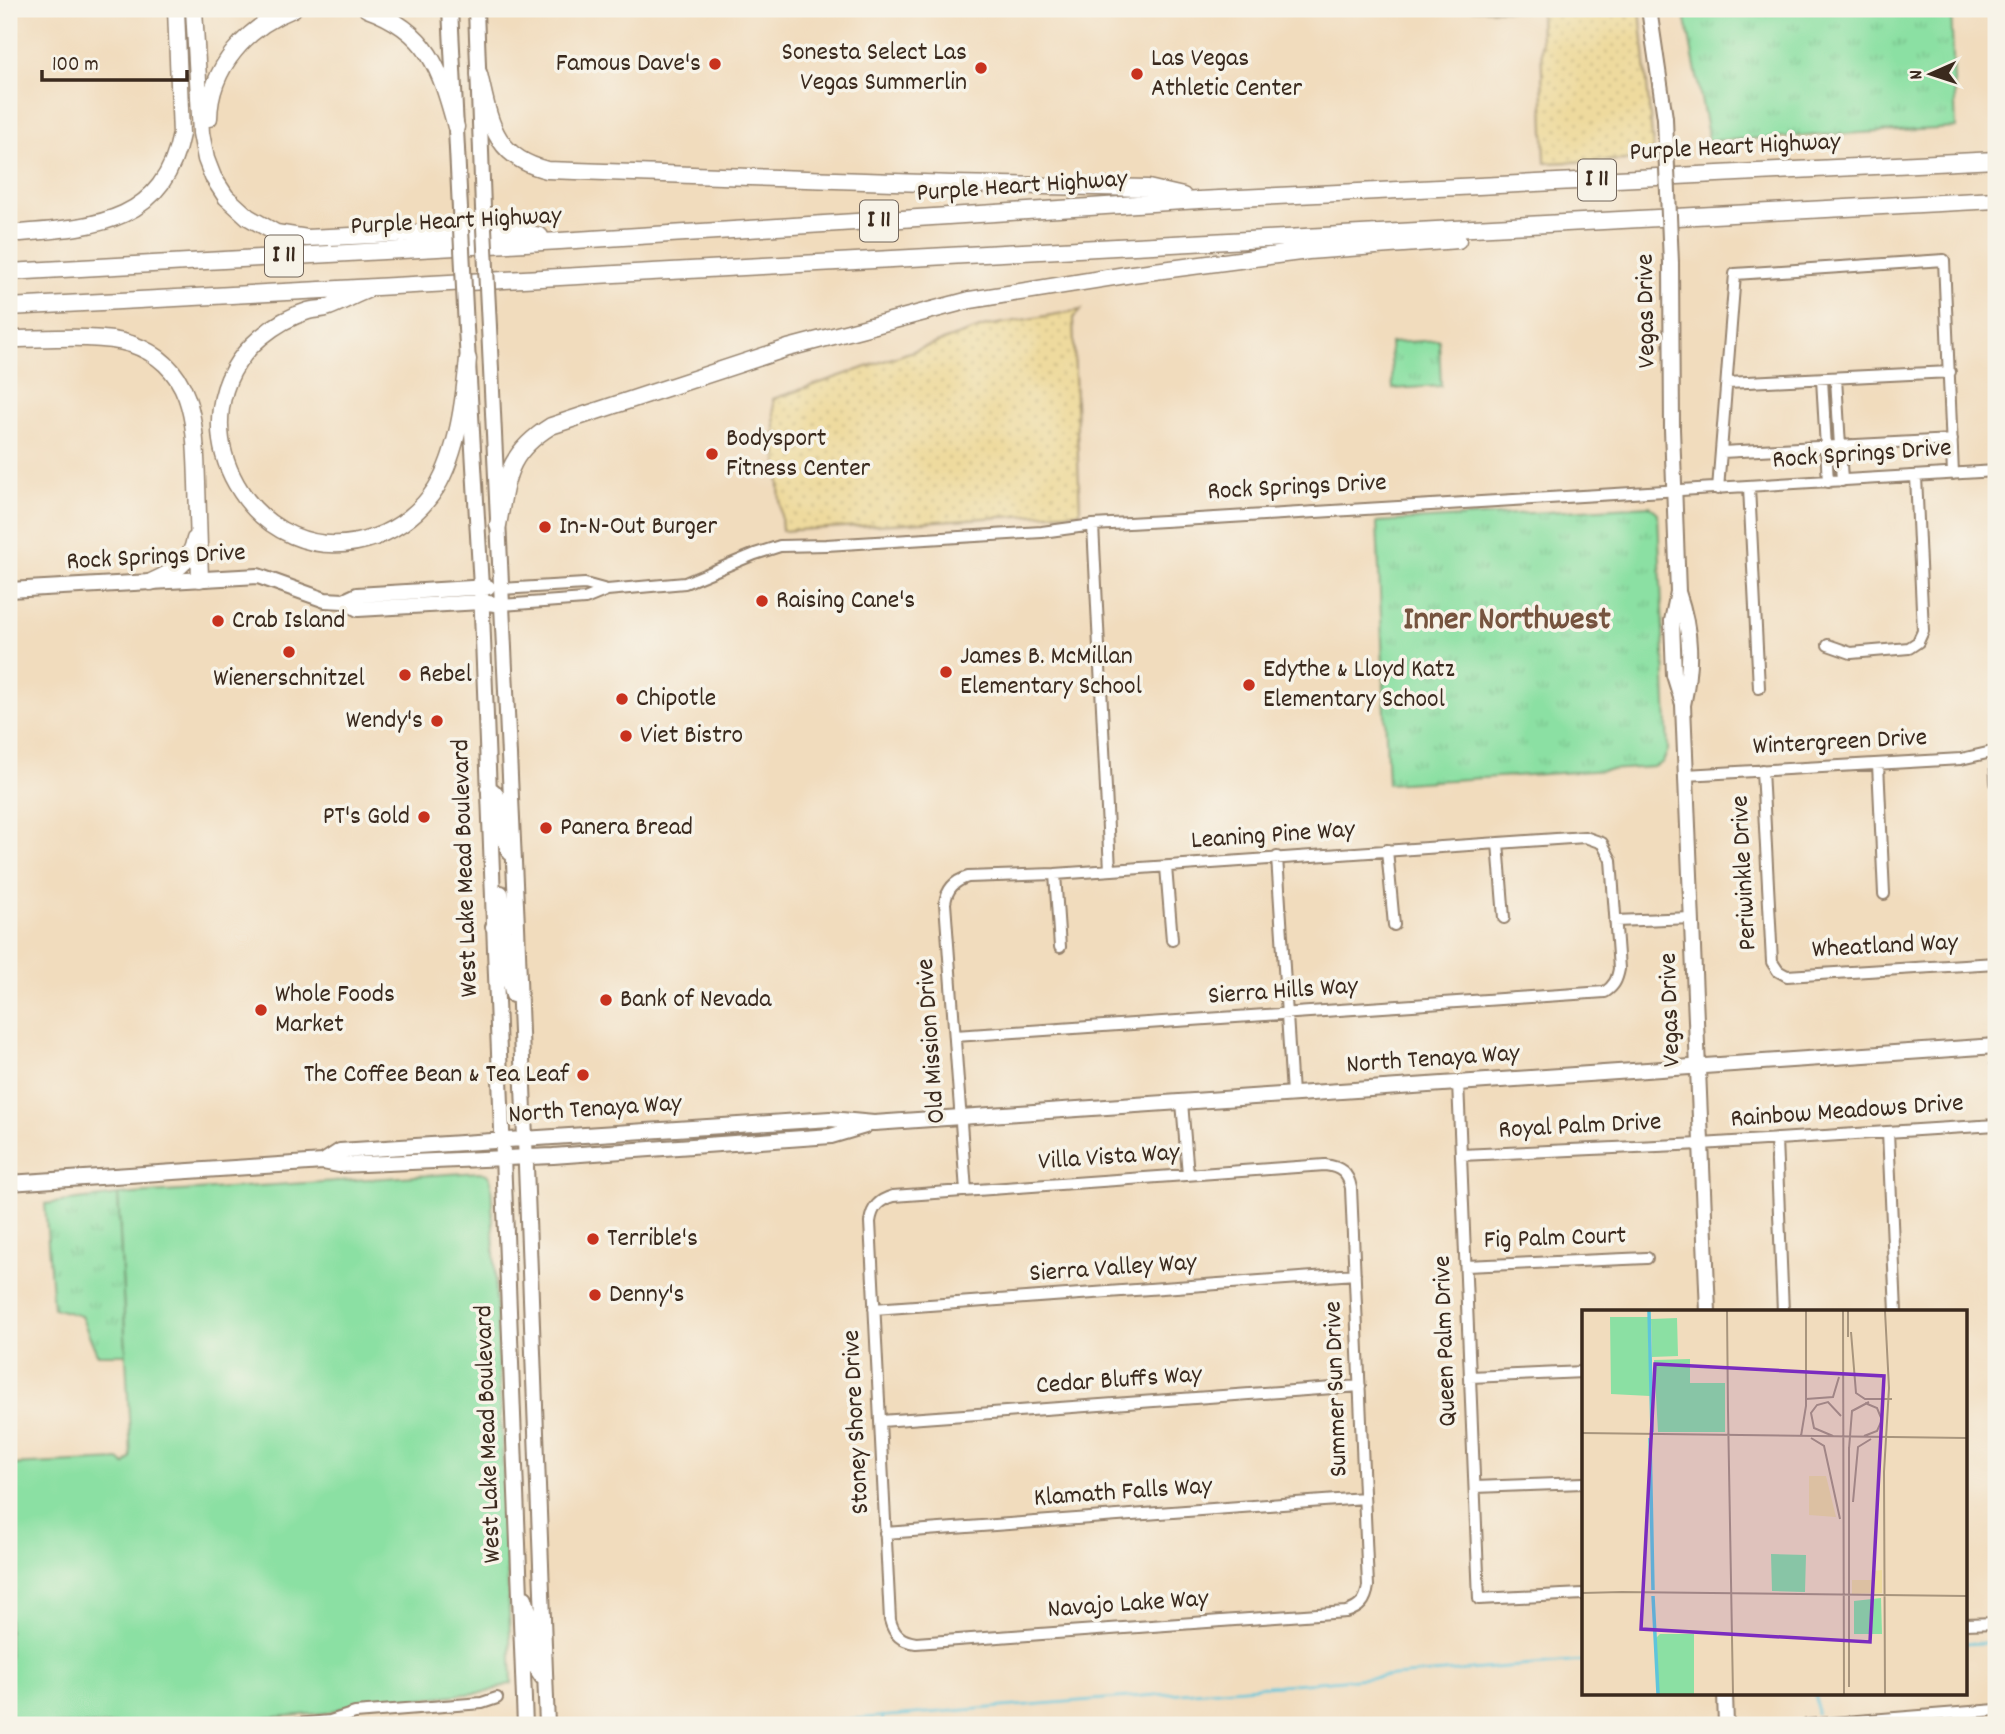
<svg xmlns="http://www.w3.org/2000/svg" width="2005" height="1734" font-family="Dekko,sans-serif">
	<defs>
		<pattern id="sand-dots" width="8" height="8" patternUnits="userSpaceOnUse" patternTransform="scale(1.75)"><rect width="8" height="8" fill="#eeda9e"/><path d="M2 2h.1M6 6h.1" fill="none" stroke="#cdbb88" stroke-width="1.8" stroke-linecap="round"/></pattern>
		<pattern id="park-tufts" width="24" height="20" patternUnits="userSpaceOnUse" patternTransform="scale(1.75)"><rect width="24" height="20" fill="#8be0a3"/><path d="M3 7l-1-3M5 7V3M7 7l1-3M15 17l-1-3M17 17v-4M19 17l1-3" fill="none" stroke="#79c08c"/></pattern>
	</defs>
	<rect width="100%" height="100%" fill="#f7f3e8"/>
	<filter id="ink" filterUnits="userSpaceOnUse"><feTurbulence type="fractalNoise" baseFrequency=".0143" numOctaves="2"/><feDisplacementMap in="SourceGraphic" scale="14" xChannelSelector="R" yChannelSelector="G"/><feConvolveMatrix kernelMatrix="1 2 1 2 8 2 1 2 1" color-interpolation-filters="sRGB"/></filter>
	<filter id="wash" filterUnits="userSpaceOnUse"><feTurbulence type="fractalNoise" baseFrequency=".00686" numOctaves="4" result="noise"/><feDisplacementMap in="SourceGraphic" scale="28" xChannelSelector="R" yChannelSelector="G"/><feGaussianBlur stdDeviation="1.57" result="paint"/><feColorMatrix in="noise" values="0 0 0 0 0 0 0 0 0 0 0 0 0 0 0 0 0 1.4 0 .05"/><feComposite in="paint" operator="in"/></filter>
	<g filter="url(#wash)">
		<rect width="100%" height="100%" fill="#f1dcbd"/>
		<path fill="#8be0a3" stroke="#638560" stroke-width="2" d="M 480,1172 L 487,1174 L 491,1180 L 512,1683 L 487,1692 L 352,1705 L 326,1713 L 177,1725 L 9,1725 L 9,1465 L 119,1460 L 125,1465 L 131,1458 L 118,1195 Z"/>
		<path fill="url(#sand-dots)" stroke="#94825e" stroke-width="2" d="M 1469,9 L 1640,9 L 1654,159 L 1545,163 L 1540,11 Z
			M 1081,310 L 1073,318 L 1080,512 L 782,531 L 773,399 L 986,326 Z"/>
		<path fill="url(#park-tufts)" stroke="#638560" stroke-width="2" d="M 1684,9 L 1951,9 L 1956,128 L 1709,141 Z
			M 1439,340 L 1441,386 L 1393,389 L 1390,343 Z
			M 1650,506 L 1658,513 L 1668,750 L 1663,762 L 1654,767 L 1388,784 L 1377,522 Z
			M 118,1195 L 126,1354 L 97,1354 L 81,1316 L 53,1308 L 45,1204 Z"/>
		<g fill="none" stroke-linecap="round" stroke-linejoin="round">
			<path stroke="#5ec5db" stroke-width="2.5" d="M 1965,1644 L 1996,1642
				M 1816,1694 L 1817,1713
				M 882,1716 L 883,1725
				M 776,1725 L 1583,1661"/>
		</g>
	</g>
	<g filter="url(#ink)">
		<g fill="none" stroke-linecap="round" stroke-linejoin="round">
			<g stroke="#96836e" stroke-width="14">
				<path id="minor" d="M 1836,378 L 1842,481
					M 1822,379 L 1828,482
					M 1727,383 L 1950,372
					M 1722,452 L 1952,440
					M 1749,487 L 1759,688
					M 1718,489 L 1735,274 L 1944,260 L 1953,474
					M 1093,525 L 1110,870
					M 501,589 L 585,584 L 607,590 L 685,583 L 755,554 L 780,546 L 826,545 L 1042,532 L 1093,525 L 1182,520 L 1996,471
					M 502,605 L 585,599 L 607,590
					M 1828,645 L 1851,653 L 1909,648 L 1918,642 L 1923,631 L 1916,476
					M 1995,752 L 1996,783
					M 1878,764 L 1884,894
					M 1762,770 L 1772,962 L 1778,971 L 1787,976 L 1996,963
					M 1686,775 L 1961,759 L 1996,751
					M 1498,843 L 1504,918
					M 1387,850 L 1394,925
					M 1277,857 L 1292,1094
					M 1166,867 L 1172,940
					M 1055,874 L 1060,947
					M 1615,921 L 1692,918
					M 955,1036 L 1605,992 C 1614,986 1617,980 1619,969 L 1611,860 L 1602,843 L 1585,837 L 1055,874 L 968,877 C 954,881 947,889 945,903 L 966,1191
					M 1996,1046 L 1996,1062
					M 1458,1082 L 1479,1599 L 1583,1594
					M 1182,1102 L 1188,1175
					M 1888,1132 L 1896,1312
					M 1776,1139 L 1783,1312
					M 1461,1155 L 1701,1144 L 1996,1125
					M 1325,1165 C 1341,1167 1348,1173 1351,1188 L 1368,1586 C 1366,1601 1360,1608 1346,1612 L 916,1643 C 901,1641 894,1635 890,1620 L 870,1222 C 872,1207 879,1200 893,1196 Z
					M 1466,1266 L 1647,1258
					M 874,1309 L 1355,1274
					M 1470,1377 L 1583,1372
					M 881,1421 L 1360,1386
					M 1475,1487 L 1583,1483
					M 885,1533 L 1364,1498
					M 1965,1624 L 1996,1623
					M 286,1725 L 330,1721 L 355,1713 L 482,1703 L 497,1698
					M 1807,1725 L 1996,1710"/>
			</g>
			<g stroke="#96836e" stroke-width="18">
				<path id="major" d="M 450,9 L 460,209
					M 476,9 L 483,208
					M 1649,9 L 1665,118 L 1666,145
					M 1671,263 L 1672,429 L 1678,592 L 1672,621 L 1674,675 L 1683,704
					M 489,327 L 517,926 L 547,1725
					M 466,328 L 481,587 L 525,1725
					M 9,590 L 258,576 L 325,600 L 344,601 L 358,609 L 481,602 L 502,605
					M 1678,592 C 1692,633 1692,664 1683,705 L 1708,1312
					M 344,601 L 357,595 L 488,587
					M 488,788 C 505,794 498,816 501,831 C 503,839 507,846 510,853
					M 501,893 L 504,915 L 517,926
					M 493,927 L 502,929 L 504,933 L 507,971 L 513,995
					M 323,1162 L 340,1151 L 830,1119 L 874,1123 L 1996,1046
					M 9,1183 L 323,1162 L 339,1165 L 553,1156 L 831,1136 L 865,1126
					M 525,1598 L 531,1617 L 534,1665 L 542,1677 L 545,1677
					M 1725,1694 L 1726,1725"/>
			</g>
			<g stroke="#96836e" stroke-width="19">
				<path id="highway" d="M 194,9 L 201,133 L 206,159 L 213,177 L 226,197 L 248,217 L 276,233 L 307,238 L 507,229 L 540,236
					M 367,9 C 429,31 440,69 456,127
					M 479,74 C 490,121 493,157 547,170 L 953,184 L 1148,188 L 1183,196
					M 209,118 C 210,67 247,27 293,9
					M 9,234 C 86,227 163,228 181,134 L 176,9
					M 9,272 L 560,241 L 1199,200 L 1996,160
					M 367,290 C 354,295 342,302 329,307 C 322,310 315,309 308,311 C 291,316 274,326 261,337 C 164,419 254,580 375,537 C 400,528 422,510 436,488 C 458,452 464,400 468,359
					M 9,307 C 671,268 1334,238 1996,200
					M 9,339 C 44,339 99,334 131,344 C 196,366 195,426 197,483 C 198,515 199,547 200,579
					M 498,525 C 507,478 506,454 551,426 L 788,348 L 970,300 L 1132,274 L 1308,251 L 1458,240
					M 151,582 C 173,572 190,565 195,539"/>
			</g>
			<use href="#minor" stroke="#fff" stroke-width="10"/>
			<use href="#major" stroke="#fff" stroke-width="14"/>
			<use href="#highway" stroke="#fff" stroke-width="16"/>
			<g stroke="#96836e" stroke-width="18" stroke-linecap="butt">
				<path id="major-bridge" d="M 1666,145 L 1671,263
					M 483,208 L 489,327
					M 460,209 L 466,328"/>
			</g>
			<use href="#major-bridge" stroke="#fff" stroke-width="14"/>
		</g>
	</g>
	<g fill="#c8321e" stroke="#f7f3e8" stroke-width="2.5">
		<circle cx="715" cy="64" r="7"/>
		<circle cx="981" cy="68" r="7"/>
		<circle cx="1137" cy="74" r="7"/>
		<circle cx="712" cy="454" r="7"/>
		<circle cx="545" cy="527" r="7"/>
		<circle cx="762" cy="601" r="7"/>
		<circle cx="218" cy="621" r="7"/>
		<circle cx="289" cy="652" r="7"/>
		<circle cx="946" cy="672" r="7"/>
		<circle cx="405" cy="675" r="7"/>
		<circle cx="1249" cy="685" r="7"/>
		<circle cx="622" cy="699" r="7"/>
		<circle cx="437" cy="721" r="7"/>
		<circle cx="626" cy="736" r="7"/>
		<circle cx="424" cy="817" r="7"/>
		<circle cx="546" cy="828" r="7"/>
		<circle cx="606" cy="1000" r="7"/>
		<circle cx="261" cy="1010" r="7"/>
		<circle cx="583" cy="1075" r="7"/>
		<circle cx="593" cy="1239" r="7"/>
		<circle cx="595" cy="1295" r="7"/>
	</g>
	<g text-anchor="middle" dominant-baseline="central" stroke-width="7" stroke-linejoin="round" paint-order="stroke">
		<g fill="#f7f3e8" stroke="#73665b" stroke-width="2">
			<rect x="1578" y="159.5" width="38" height="41" rx="5"/>
			<rect x="860" y="200.5" width="38" height="41" rx="5"/>
			<rect x="265" y="235.5" width="38" height="41" rx="5"/>
		</g>
		<g font-size="24" font-weight="bold" fill="#3b2a1e">
			<text x="1597" y="180">I 11</text>
			<text x="879" y="221">I 11</text>
			<text x="284" y="256">I 11</text>
		</g>
		<g font-size="26" fill="#3b2a1e" stroke="#f7f3e8" text-anchor="start">
			<text x="967" y="53" text-anchor="end">Sonesta Select Las<tspan x="967" dy="30">Vegas Summerlin</tspan></text>
			<text x="1151" y="59">Las Vegas<tspan x="1151" dy="30">Athletic Center</tspan></text>
			<text x="701" y="64" text-anchor="end">Famous Dave's</text>
			<text x="726" y="439">Bodysport<tspan x="726" dy="30">Fitness Center</tspan></text>
			<text x="559" y="527">In-N-Out Burger</text>
			<text x="776" y="601">Raising Cane's</text>
			<text x="232" y="621">Crab Island</text>
			<text x="960" y="657">James B. McMillan<tspan x="960" dy="30">Elementary School</tspan></text>
			<text x="1263" y="670">Edythe &amp; Lloyd Katz<tspan x="1263" dy="30">Elementary School</tspan></text>
			<text x="419" y="675">Rebel</text>
			<text x="289" y="679" text-anchor="middle">Wienerschnitzel</text>
			<text x="636" y="699">Chipotle</text>
			<text x="423" y="721" text-anchor="end">Wendy's</text>
			<text x="640" y="736">Viet Bistro</text>
			<text x="410" y="817" text-anchor="end">PT's Gold</text>
			<text x="560" y="828">Panera Bread</text>
			<text x="275" y="995">Whole Foods<tspan x="275" dy="30">Market</tspan></text>
			<text x="620" y="1000">Bank of Nevada</text>
			<text x="569" y="1075" text-anchor="end">The Coffee Bean &amp; Tea Leaf</text>
			<text x="607" y="1239">Terrible's</text>
			<text x="609" y="1295">Denny's</text>
		</g>
		<g font-size="26" fill="#3b2a1e" stroke="#f7f3e8">
			<text transform="translate(1735 148) rotate(-3)">Purple Heart Highway</text>
			<text transform="translate(1022 187) rotate(-4)">Purple Heart Highway</text>
			<text transform="translate(456 222) rotate(-3)">Purple Heart Highway</text>
			<text transform="translate(1647 311) rotate(-91)">Vegas Drive</text>
			<text transform="translate(1862 455) rotate(-4)">Rock Springs Drive</text>
			<text transform="translate(1297 488) rotate(-3)">Rock Springs Drive</text>
			<text transform="translate(156 558) rotate(-3)">Rock Springs Drive</text>
			<text transform="translate(1840 743) rotate(-3)">Wintergreen Drive</text>
			<text transform="translate(1273 836) rotate(-4)">Leaning Pine Way</text>
			<text transform="translate(466 868) rotate(-92)">West Lake Mead Boulevard</text>
			<text transform="translate(1745 873) rotate(-93)">Periwinkle Drive</text>
			<text transform="translate(1885 947) rotate(-3)">Wheatland Way</text>
			<text transform="translate(1283 992) rotate(-4)">Sierra Hills Way</text>
			<text transform="translate(1671 1010) rotate(-92)">Vegas Drive</text>
			<text transform="translate(932 1041) rotate(-94)">Old Mission Drive</text>
			<text transform="translate(1433 1060) rotate(-4)">North Tenaya Way</text>
			<text transform="translate(595 1110) rotate(-4)">North Tenaya Way</text>
			<text transform="translate(1847 1112) rotate(-4)">Rainbow Meadows Drive</text>
			<text transform="translate(1580 1127) rotate(-3)">Royal Palm Drive</text>
			<text transform="translate(1109 1158) rotate(-4)">Villa Vista Way</text>
			<text transform="translate(1555 1239) rotate(-2)">Fig Palm Court</text>
			<text transform="translate(1113 1269) rotate(-4)">Sierra Valley Way</text>
			<text transform="translate(1446 1341) rotate(-92)">Queen Palm Drive</text>
			<text transform="translate(1119 1381) rotate(-4)">Cedar Bluffs Way</text>
			<text transform="translate(1337 1389) rotate(-92)">Summer Sun Drive</text>
			<text transform="translate(857 1422) rotate(-93)">Stoney Shore Drive</text>
			<text transform="translate(489 1434) rotate(-92)">West Lake Mead Boulevard</text>
			<text transform="translate(1123 1493) rotate(-4)">Klamath Falls Way</text>
			<text transform="translate(1128 1605) rotate(-4)">Navajo Lake Way</text>
		</g>
		<g font-size="33" font-weight="bold" fill="#76543f" stroke="#f7f3e8">
			<text x="1507" y="621">Inner Northwest</text>
		</g>
	</g>
	<g transform="translate(1582 1310)">
		<rect width="385" height="385" fill="#f1dcbd"/>
		<path d="M 95,8 L 96,46 L 70,47 L 69,9 ZM 108,49 L 108,73 L 143,73 L 143,122 L 76,122 L 72,50 Z" fill="#8be0a3"/>
		<path d="M 227,166 L 244,166 L 254,207 L 227,205 ZM 300,260 L 300,283 L 270,284 L 270,270 L 290,270 L 291,261 Z" fill="#eeda9e"/>
		<path d="M 28,7 L 66,7 L 68,86 L 29,84 ZM 189,244 L 224,245 L 223,282 L 190,281 ZM 299,288 L 300,324 L 272,324 L 272,291 ZM 78,324 L 112,324 L 112,384 L 77,384 L 74,328 Z" fill="#8be0a3"/>
		<path fill="none" stroke="#5ec5db" stroke-width="3.5" d="M 67,1 L 70,122M 68,128 L 71,280M 71,286 L 76,384"/>
		<path fill="none" stroke="#a8957d" stroke-width="2" d="M 145,1 L 146,102M 261,1 L 262,384M 266,1 L 266,27M 303,1 L 307,78 L 302,162 L 303,384M 269,22 L 274,83 L 283,89 L 310,89M 224,89 L 251,87 L 257,67M 146,101 L 151,384M 0,123 L 385,128M 219,126 L 224,96 L 224,1M 251,126 L 232,118 L 229,103 L 235,95 L 246,92 L 259,106M 282,126 L 295,121 L 300,110 L 295,98 L 283,93M 229,128 L 242,136 L 258,209M 267,137 L 267,377M 267,139 L 270,101 L 287,92M 271,192 L 276,137 L 289,129M 39,282 L 385,286M 0,283 L 40,282"/>
		<path fill="#7b2cbf" fill-opacity="0.15" stroke="#7b2cbf" stroke-width="3.5" d="M 73,54 L 302,66 L 288,332 L 59,319 Z"/>
		<rect width="385" height="385" fill="none" stroke="#3b2a1e" stroke-width="3.5"/>
	</g>
	<rect width="2005" height="1734" fill="none" stroke="#f7f3e8" stroke-width="35"/>
	<g transform="translate(1931 74) rotate(267)" stroke="#f7f3e8" stroke-width="5" paint-order="stroke">
	<path d="M0-5L12 26L0 18L-12 26Z" fill="#3b2a1e"/>
	<text y="-10" font-size="19" font-weight="bold" text-anchor="middle" fill="#3b2a1e">N</text>
	</g>
	<path d="M42 70v10h145v-10" fill="none" stroke="#3b2a1e" stroke-width="3.5"/>
	<text x="52" y="70" font-size="21" fill="#3b2a1e" stroke="#f7f3e8" stroke-width="5" paint-order="stroke">100 m</text>
</svg>
